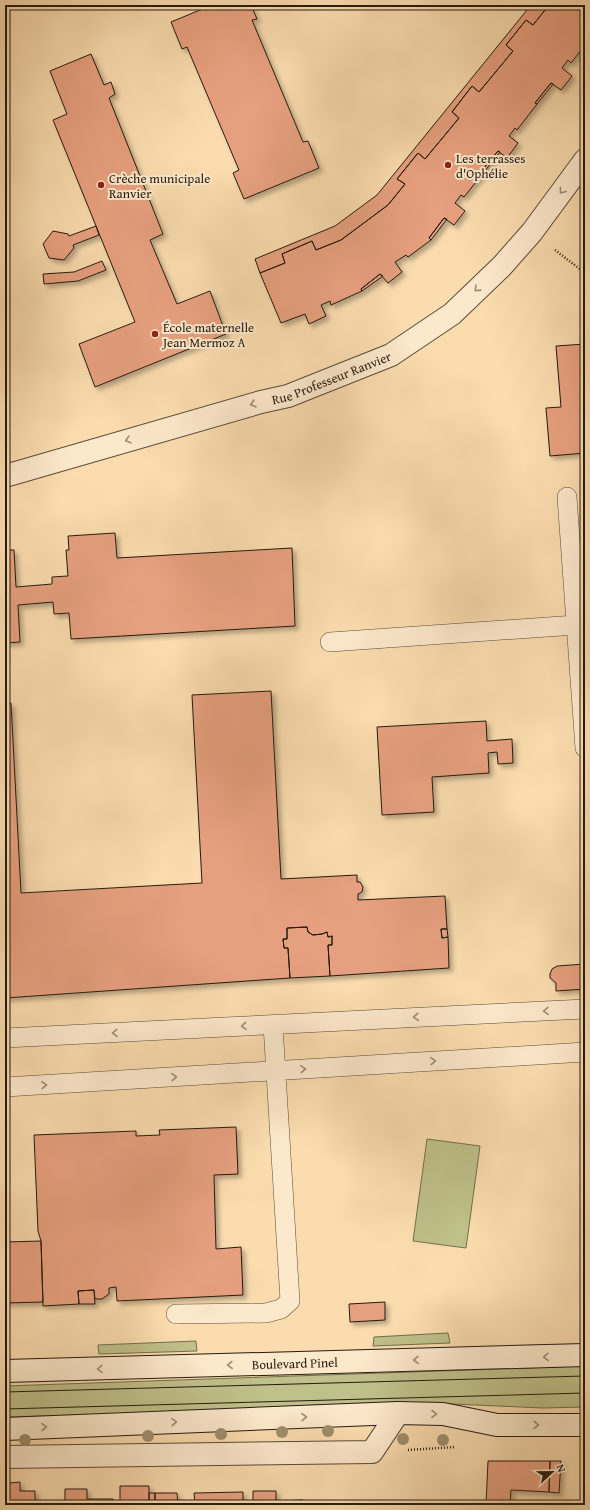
<svg xmlns="http://www.w3.org/2000/svg" width="590" height="1510" font-family="'Gentium Book Plus',serif">
	<defs>
		<filter id="shadow"><feDropShadow dx="3.5" dy="3.5" stdDeviation="2" flood-color="#0004"/></filter>
	</defs>
	<rect width="100%" height="100%" fill="#fadcaf"/>
	<filter id="stains"><feTurbulence type="fractalNoise" baseFrequency=".005" numOctaves="4"/><feColorMatrix values="0 0 0 0 .2 0 0 0 0 .09 0 0 0 0 .02 0 0 0 .5 -.17"/></filter>
	<radialGradient id="worn" r=".72"><stop offset=".6" stop-color="#630" stop-opacity="0"/><stop offset="1" stop-color="#630" stop-opacity=".3"/></radialGradient>
	<path fill="#bfc08a" stroke="#726e4c" d="M 427,1139 L 480,1146 L 466,1248 L 413,1241 Z
		M 448,1333 L 450,1343 L 373,1346 L 374,1337 Z
		M 196,1341 L 197,1351 L 99,1354 L 98,1345 Z
		M 585,1366 L 585,1407 L 543,1408 L 452,1404 L 5,1417 L 5,1386 Z"/>
	<path fill="#e7a07f" stroke="#251b0f" filter="url(#shadow)" d="M 212,5 L 251,5 L 257,19 L 252,20 L 303,142 L 308,141 L 319,168 L 244,199 L 233,173 L 239,170 L 187,47 L 182,49 L 171,22 Z
		M 531,5 L 549,5 L 533,25 L 526,20 L 506,45 L 513,51 L 479,92 L 472,86 L 452,112 L 459,118 L 425,159 L 418,153 L 397,179 L 405,184 L 388,205 L 341,240 L 316,250 L 312,241 L 282,254 L 285,263 L 260,273 L 255,259 L 335,226 L 377,195 Z
		M 549,5 L 585,5 L 585,45 L 571,63 L 568,60 L 562,68 L 572,76 L 561,90 L 551,83 L 535,103 L 537,104 L 517,130 L 515,128 L 509,136 L 518,143 L 507,158 L 498,151 L 482,170 L 484,172 L 464,197 L 461,195 L 455,203 L 465,211 L 454,225 L 444,218 L 429,238 L 431,240 L 408,257 L 406,255 L 395,262 L 402,272 L 388,283 L 380,274 L 361,289 L 362,291 L 331,305 L 330,301 L 321,305 L 326,316 L 309,324 L 305,314 L 281,323 L 260,273 L 285,263 L 282,254 L 312,241 L 316,250 L 341,240 L 388,205 L 405,184 L 397,179 L 418,153 L 425,159 L 459,118 L 452,112 L 472,86 L 479,92 L 513,51 L 506,45 L 526,20 L 533,25 Z
		M 91,54 L 104,85 L 111,82 L 115,94 L 109,98 L 163,234 L 150,240 L 177,304 L 210,291 L 226,334 L 95,387 L 79,344 L 135,322 L 53,120 L 67,114 L 50,71 Z
		M 551,83 L 553,84 L 537,104 L 535,103 Z
		M 498,151 L 500,152 L 484,172 L 482,170 Z
		M 444,218 L 447,219 L 431,240 L 429,238 Z
		M 96,226 L 99,235 L 73,245 L 74,248 L 64,260 L 49,258 L 43,244 L 53,231 L 68,234 L 69,236 Z
		M 102,261 L 106,270 L 78,281 L 44,284 L 43,274 L 74,272 Z
		M 380,274 L 383,276 L 362,291 L 361,289 Z
		M 585,344 L 585,453 L 550,456 L 546,408 L 561,407 L 556,346 Z
		M 115,533 L 117,558 L 292,548 L 295,626 L 71,639 L 69,613 L 54,614 L 53,602 L 18,605 L 20,642 L 5,643 L 5,550 L 14,550 L 16,587 L 52,584 L 52,577 L 68,576 L 66,550 L 69,550 L 68,536 Z
		M 271,691 L 281,879 L 357,875 L 357,882 L 360,882 L 363,887 L 362,892 L 358,894 L 358,900 L 445,896 L 447,929 L 441,929 L 442,938 L 448,937 L 449,968 L 330,976 L 328,945 L 332,945 L 332,936 L 328,937 L 327,932 L 322,934 L 313,935 L 308,932 L 307,927 L 287,928 L 287,939 L 283,939 L 284,948 L 288,948 L 290,978 L 5,998 L 5,704 L 11,703 L 21,893 L 202,883 L 192,695 Z
		M 486,721 L 487,741 L 512,739 L 513,763 L 498,764 L 497,752 L 488,753 L 489,773 L 432,777 L 434,812 L 382,815 L 377,727 Z
		M 307,927 L 308,932 L 313,935 L 322,934 L 327,932 L 328,937 L 332,936 L 332,945 L 328,945 L 330,976 L 290,978 L 288,948 L 284,948 L 283,939 L 287,939 L 287,928 Z
		M 441,929 L 447,929 L 448,937 L 442,938 Z
		M 585,964 L 585,989 L 556,991 L 556,983 L 550,978 L 550,974 L 552,969 L 557,966 Z
		M 236,1127 L 238,1174 L 214,1175 L 216,1249 L 241,1247 L 243,1295 L 117,1301 L 116,1287 L 109,1288 L 109,1294 L 102,1299 L 95,1299 L 94,1290 L 78,1291 L 79,1304 L 43,1306 L 41,1241 L 38,1231 L 34,1135 L 136,1131 L 136,1136 L 160,1135 L 159,1130 Z
		M 41,1241 L 43,1302 L 5,1303 L 5,1242 Z
		M 94,1290 L 95,1304 L 79,1304 L 78,1291 Z
		M 385,1302 L 385,1320 L 350,1322 L 349,1304 Z
		M 488,1461 L 550,1461 L 549,1492 L 511,1490 L 510,1505 L 486,1505 Z
		M 550,1461 L 561,1461 L 559,1493 L 549,1492 Z
		M 20,1482 L 20,1491 L 35,1491 L 35,1505 L 5,1505 L 5,1491 L 8,1491 L 9,1483 Z
		M 120,1486 L 149,1486 L 149,1505 L 120,1505 Z
		M 65,1489 L 87,1489 L 87,1499 L 113,1499 L 113,1505 L 65,1505 Z
		M 253,1491 L 276,1491 L 276,1501 L 303,1500 L 303,1505 L 253,1505 Z
		M 243,1492 L 243,1505 L 195,1505 L 194,1493 Z
		M 149,1493 L 155,1493 L 155,1505 L 149,1505 Z
		M 155,1493 L 177,1493 L 178,1505 L 155,1505 Z"/>
	<g fill="none" stroke-linecap="round" stroke-linejoin="round">
		<g stroke="#5a4b37" stroke-width="20">
			<path id="lane" d="M 567,497 L 585,748
				M 330,642 L 576,625
				M 5,1038 L 585,1009
				M 5,1087 L 585,1052
				M 176,1314 L 266,1313 L 281,1309 L 290,1301 L 273,1025"/>
		</g>
		<g stroke="#5a4b37" stroke-width="24">
			<g id="street">
				<path id="s1" d="M 5,476 L 261,402 L 288,396 L 391,355 L 452,314 L 502,266 L 532,232 L 585,160"/>
				<path d="M 5,1457 L 372,1452 L 398,1413"/>
			</g>
		</g>
		<g stroke="#251b0f" stroke-width="24">
			<g id="secondary">
				<path id="s2" d="M 5,1371 L 585,1355"/>
				<path d="M 5,1429 L 398,1413 L 443,1414 L 497,1425 L 585,1425"/>
			</g>
		</g>
		<path stroke="#251b0f" stroke-width="2.5" stroke-dasharray="1 2" stroke-linecap="butt" d="M 555,250 L 585,273
			M 408,1450 L 455,1447"/>
		<use href="#lane" stroke="#fce8cb" stroke-width="19"/>
		<use href="#street" stroke="#fce8cb" stroke-width="22"/>
		<use href="#secondary" stroke="#fce8cb" stroke-width="22"/>
		<path stroke="#251b0f" stroke-width="1" d="M 5,1392 L 585,1376
			M 5,1409 L 585,1393"/>
	</g>
	<g fill="#9e8d6b">
		<circle cx="328" cy="1431" r="6"/>
		<circle cx="282" cy="1432" r="6"/>
		<circle cx="221" cy="1434" r="6"/>
		<circle cx="148" cy="1436" r="6"/>
		<circle cx="403" cy="1439" r="6"/>
		<circle cx="25" cy="1440" r="6"/>
		<circle cx="443" cy="1440" r="6"/>
	</g>
	<defs><path id="oneway-chevron" d="M-2-3.5L2.5 0L-2 3.5" fill="none" stroke-width="1.6" stroke-linecap="round" stroke-linejoin="round"/></defs>
	<g stroke="#9b8c76">
		<use href="#oneway-chevron" transform="translate(562 191) rotate(126)"/>
		<use href="#oneway-chevron" transform="translate(477 289) rotate(136)"/>
		<use href="#oneway-chevron" transform="translate(253 404) rotate(164)"/>
		<use href="#oneway-chevron" transform="translate(128 440) rotate(164)"/>
		<use href="#oneway-chevron" transform="translate(546 1011) rotate(177)"/>
		<use href="#oneway-chevron" transform="translate(416 1017) rotate(177)"/>
		<use href="#oneway-chevron" transform="translate(244 1026) rotate(177)"/>
		<use href="#oneway-chevron" transform="translate(115 1033) rotate(177)"/>
		<use href="#oneway-chevron" transform="translate(433 1061) rotate(-3)"/>
		<use href="#oneway-chevron" transform="translate(303 1069) rotate(-3)"/>
		<use href="#oneway-chevron" transform="translate(174 1077) rotate(-3)"/>
		<use href="#oneway-chevron" transform="translate(44 1085) rotate(-3)"/>
		<use href="#oneway-chevron" transform="translate(546 1357) rotate(178)"/>
		<use href="#oneway-chevron" transform="translate(416 1360) rotate(178)"/>
		<use href="#oneway-chevron" transform="translate(230 1365) rotate(178)"/>
		<use href="#oneway-chevron" transform="translate(100 1369) rotate(178)"/>
		<use href="#oneway-chevron" transform="translate(434 1414) rotate(1)"/>
		<use href="#oneway-chevron" transform="translate(304 1417) rotate(-2)"/>
		<use href="#oneway-chevron" transform="translate(174 1422) rotate(-2)"/>
		<use href="#oneway-chevron" transform="translate(536 1425) rotate(1)"/>
		<use href="#oneway-chevron" transform="translate(44 1427) rotate(-2)"/>
	</g>
	<g fill="#8f2418" stroke="#fce8cb" stroke-width="1.5">
		<circle cx="448" cy="165" r="4"/>
		<circle cx="101" cy="185" r="4"/>
		<circle cx="155" cy="334" r="4"/>
	</g>
	<g text-anchor="middle" dominant-baseline="central" stroke-width="4" stroke-linejoin="round" paint-order="stroke">
		<g font-size="13" fill="#251b0f" stroke="#fce8cb" text-anchor="start">
			<text x="456" y="158">Les terrasses<tspan x="456" dy="15">d'Ophélie</tspan></text>
			<text x="109" y="178">Crèche municipale<tspan x="109" dy="15">Ranvier</tspan></text>
			<text x="163" y="327">École maternelle<tspan x="163" dy="15">Jean Mermoz A</tspan></text>
		</g>
		<g font-size="13" fill="#251b0f" stroke="#fce8cb">
			<text stroke="none"><textPath href="#s1" startOffset="341">Rue Professeur Ranvier</textPath></text>
			<text stroke="none"><textPath href="#s2" startOffset="290">Boulevard Pinel</textPath></text>
		</g>
	</g>
	<rect width="590" height="1510" fill="none" stroke="#fadcaf" stroke-width="20"/>
	<rect x="6" y="6" width="578" height="1498" fill="none" stroke="#251b0f" stroke-width="2"/>
	<rect x="10" y="10" width="570" height="1490" fill="none" stroke="#251b0f"/>
	<g transform="translate(552 1472) rotate(68)" stroke="#fce8cb" stroke-width="3" paint-order="stroke">
	<path d="M0-3L7 15L0 10L-7 15Z" fill="#251b0f"/>
	<text y="-6" font-size="11" font-weight="bold" text-anchor="middle" fill="#251b0f">N</text>
	</g>
	<rect width="100%" height="100%" filter="url(#stains)"/>
	<rect width="100%" height="100%" fill="url(#worn)"/>
</svg>
